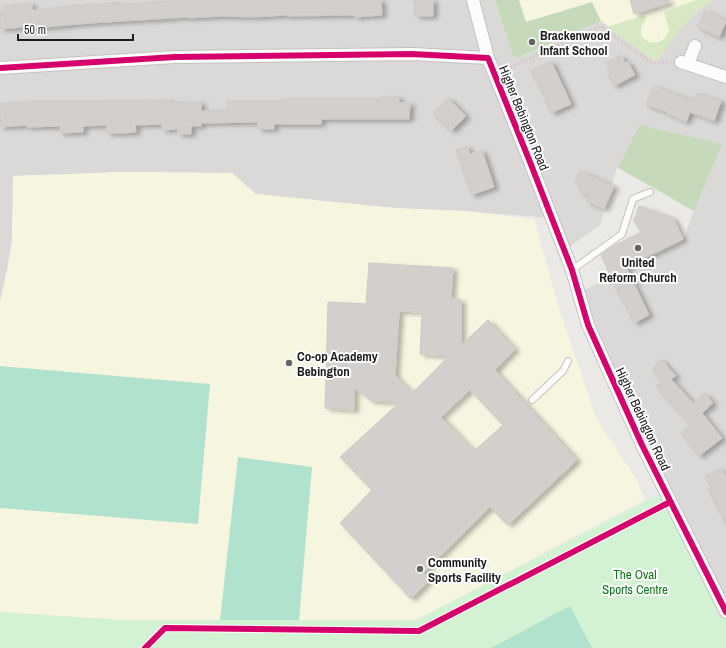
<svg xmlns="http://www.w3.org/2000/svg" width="726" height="648" font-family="'Archivo Narrow',sans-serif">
	<defs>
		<filter id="shadow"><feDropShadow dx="4.5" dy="2.5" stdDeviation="2" flood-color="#0004"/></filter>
	</defs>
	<rect width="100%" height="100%" fill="#ebe9e6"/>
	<path fill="#dad9d7" d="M 0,0 L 726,0 L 726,607 L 576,294 L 683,241 L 694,211 L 617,167 L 600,225 L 565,250 L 551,218 L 464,211 L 394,208 L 256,194 L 232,173 L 124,172 L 13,176 L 12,242 L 7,270 L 0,302 Z"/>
	<path fill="#f6f5e0" d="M 495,0 L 713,0 L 702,7 L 679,29 L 656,62 L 601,21 L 526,55 L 518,58 L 513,57 Z
		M 124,172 L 232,173 L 256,194 L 394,208 L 464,211 L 534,219 L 559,308 L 596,418 L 635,477 L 645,500 L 416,620 L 120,620 L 0,612 L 0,302 L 7,270 L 12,242 L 13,176 Z"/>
	<path fill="#d8e8c4" d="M 696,0 L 713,0 C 688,17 673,37 656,62 L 607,27 L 645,15 L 646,19 L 641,28 L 641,35 C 649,47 664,45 669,30 L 664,12 Z"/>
	<path fill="#c6dabb" d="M 495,0 L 519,0 L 526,22 L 592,2 L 601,21 L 518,58 L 513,57 Z
		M 640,125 L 722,144 L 694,211 L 617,167 C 625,158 632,138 640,125 Z"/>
	<path fill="#d3f2d3" d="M 665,491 L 726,612 L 726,648 L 0,648 L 0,612 L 120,620 L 416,620 Z"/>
	<path fill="#b1e2cd" d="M 0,366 L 210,384 L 198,524 L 0,508 Z
		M 238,457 L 312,467 L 299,620 L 220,620 Z
		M 570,606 L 592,648 L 491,648 Z"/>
	<path fill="#d2cfcd" stroke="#cecac7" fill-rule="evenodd" filter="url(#shadow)" d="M 181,0 L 381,0 L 382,15 L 355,17 L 355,15 L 287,16 L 287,15 L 254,17 L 221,16 L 189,18 L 189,17 L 90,23 L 23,29 L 23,27 L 0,29 L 0,11 L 4,11 L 4,6 L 32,3 L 32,10 L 94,4 L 95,5 L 116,2 L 116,5 Z
		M 414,0 L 433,0 L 433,16 L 415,16 Z
		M 630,0 L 669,0 L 669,3 L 634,14 Z
		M 705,11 L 726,21 L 719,37 L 697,27 Z
		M 621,55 L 625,63 L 628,62 L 635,75 L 614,86 L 607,72 L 609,70 L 606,63 Z
		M 551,61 L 571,104 L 551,113 L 545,100 L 546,99 L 531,71 Z
		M 654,86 L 694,101 L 697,93 L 721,101 L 714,121 L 690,112 L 686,122 L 666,113 L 667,112 L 646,105 Z
		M 381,97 L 399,97 L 399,103 L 410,103 L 409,119 L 321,119 L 321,124 L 274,124 L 274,129 L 258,129 L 258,122 L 201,123 L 201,126 L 191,126 L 191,134 L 178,134 L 178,129 L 162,130 L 162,124 L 135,125 L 136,132 L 125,133 L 107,133 L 107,125 L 83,126 L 83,132 L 60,133 L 60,126 L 27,127 L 27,125 L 0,127 L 0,104 L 20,102 L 170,100 L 170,103 L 201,102 L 201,111 L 227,110 L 227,101 L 282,101 L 282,99 L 381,99 Z
		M 448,98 L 466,116 L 451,131 L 433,114 Z
		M 467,146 L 470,154 L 482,150 L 494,187 L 471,195 L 456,150 Z
		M 580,171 L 614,186 L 604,209 L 586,201 L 589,195 L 580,192 L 582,186 L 575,183 Z
		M 639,206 L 673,218 L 683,239 L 626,267 L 649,315 L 634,323 L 622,299 L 621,299 L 601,255 L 612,247 L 641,232 L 634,221 Z
		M 369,263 L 453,268 L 451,298 L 461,300 L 461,345 L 488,320 L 515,349 L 495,370 L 577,460 L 508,525 L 490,507 L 423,573 L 430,579 L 411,599 L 340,523 L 372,490 L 340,457 L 400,402 L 372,401 L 354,388 L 354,410 L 325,408 L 328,302 L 366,304 ZM 399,311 L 422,312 L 420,354 L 449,356 L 412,393 L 395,375 ZM 470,390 L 503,425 L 474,451 L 441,417 Z
		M 661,359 L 676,376 L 671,379 L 693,403 L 704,393 L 713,403 L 702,413 L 722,438 L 699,456 L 681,433 L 690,425 L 656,386 L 662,381 L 652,370 Z
		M 722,468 L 726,476 L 726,524 L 708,489 L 711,488 L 705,476 Z"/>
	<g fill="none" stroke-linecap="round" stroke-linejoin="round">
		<g stroke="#c4c3c2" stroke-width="8">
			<path id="lane" d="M 572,270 L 622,234 L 633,199 L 650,192
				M 532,400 L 563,371 L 568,361"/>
		</g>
		<g stroke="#c4c3c2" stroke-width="14">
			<path id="street" d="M 473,0 L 488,58
				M 681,62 L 726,77
				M 688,64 L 695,46
				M 0,68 L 175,57 L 412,54 L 488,58 L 530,162 L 572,270 L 588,325 L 642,445 L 726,612"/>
		</g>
		<path stroke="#d5c7c5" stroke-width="2.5" stroke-dasharray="2 2" stroke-linecap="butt" d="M 507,69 L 600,26 L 652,63 L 668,62
			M 145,648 L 165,628 L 419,631 L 659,508"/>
		<use href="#lane" stroke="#fcfcfb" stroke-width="6"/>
		<use href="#street" stroke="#fcfcfb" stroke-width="12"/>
		<g stroke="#fff" stroke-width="8">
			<path id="cycleway" d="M 0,68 L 175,57 L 412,54 L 488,58 L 530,162 L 572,270 L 588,325 L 642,445 L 726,612
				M 145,648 L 165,628 L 419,631 L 670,502"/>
		</g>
		<use href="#cycleway" stroke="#d6006c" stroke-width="6"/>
	</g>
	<g fill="#656463" stroke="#fff" stroke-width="1.5">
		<circle cx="532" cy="42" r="4"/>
		<circle cx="638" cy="248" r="4"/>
		<circle cx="289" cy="363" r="4"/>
		<circle cx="420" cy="569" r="4"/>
	</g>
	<g text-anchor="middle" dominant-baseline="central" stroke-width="4" stroke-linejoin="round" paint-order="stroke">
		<g font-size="13" font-weight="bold" fill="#1d1d1d" stroke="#fff" text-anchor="start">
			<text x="540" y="35">Brackenwood<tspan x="540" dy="15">Infant School</tspan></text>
			<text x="638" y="262" text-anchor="middle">United<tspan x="638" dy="15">Reform Church</tspan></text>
			<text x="297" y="356">Co-op Academy<tspan x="297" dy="15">Bebington</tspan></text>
			<text x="428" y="562">Community<tspan x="428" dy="15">Sports Facility</tspan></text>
		</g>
		<g font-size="13" fill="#1d1d1d" stroke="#fff">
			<text transform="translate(524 118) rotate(68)">Higher Bebington Road</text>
			<text transform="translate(643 419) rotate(65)">Higher Bebington Road</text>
		</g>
		<g font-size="13" fill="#0c7a13" stroke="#fff">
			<text x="635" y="574">The Oval<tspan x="635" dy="15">Sports Centre</tspan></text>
		</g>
	</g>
	<path d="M18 34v6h115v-6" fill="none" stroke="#1d1d1d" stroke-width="2"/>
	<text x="24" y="34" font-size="12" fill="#1d1d1d" stroke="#ffffff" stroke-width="3" paint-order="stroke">50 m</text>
</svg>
